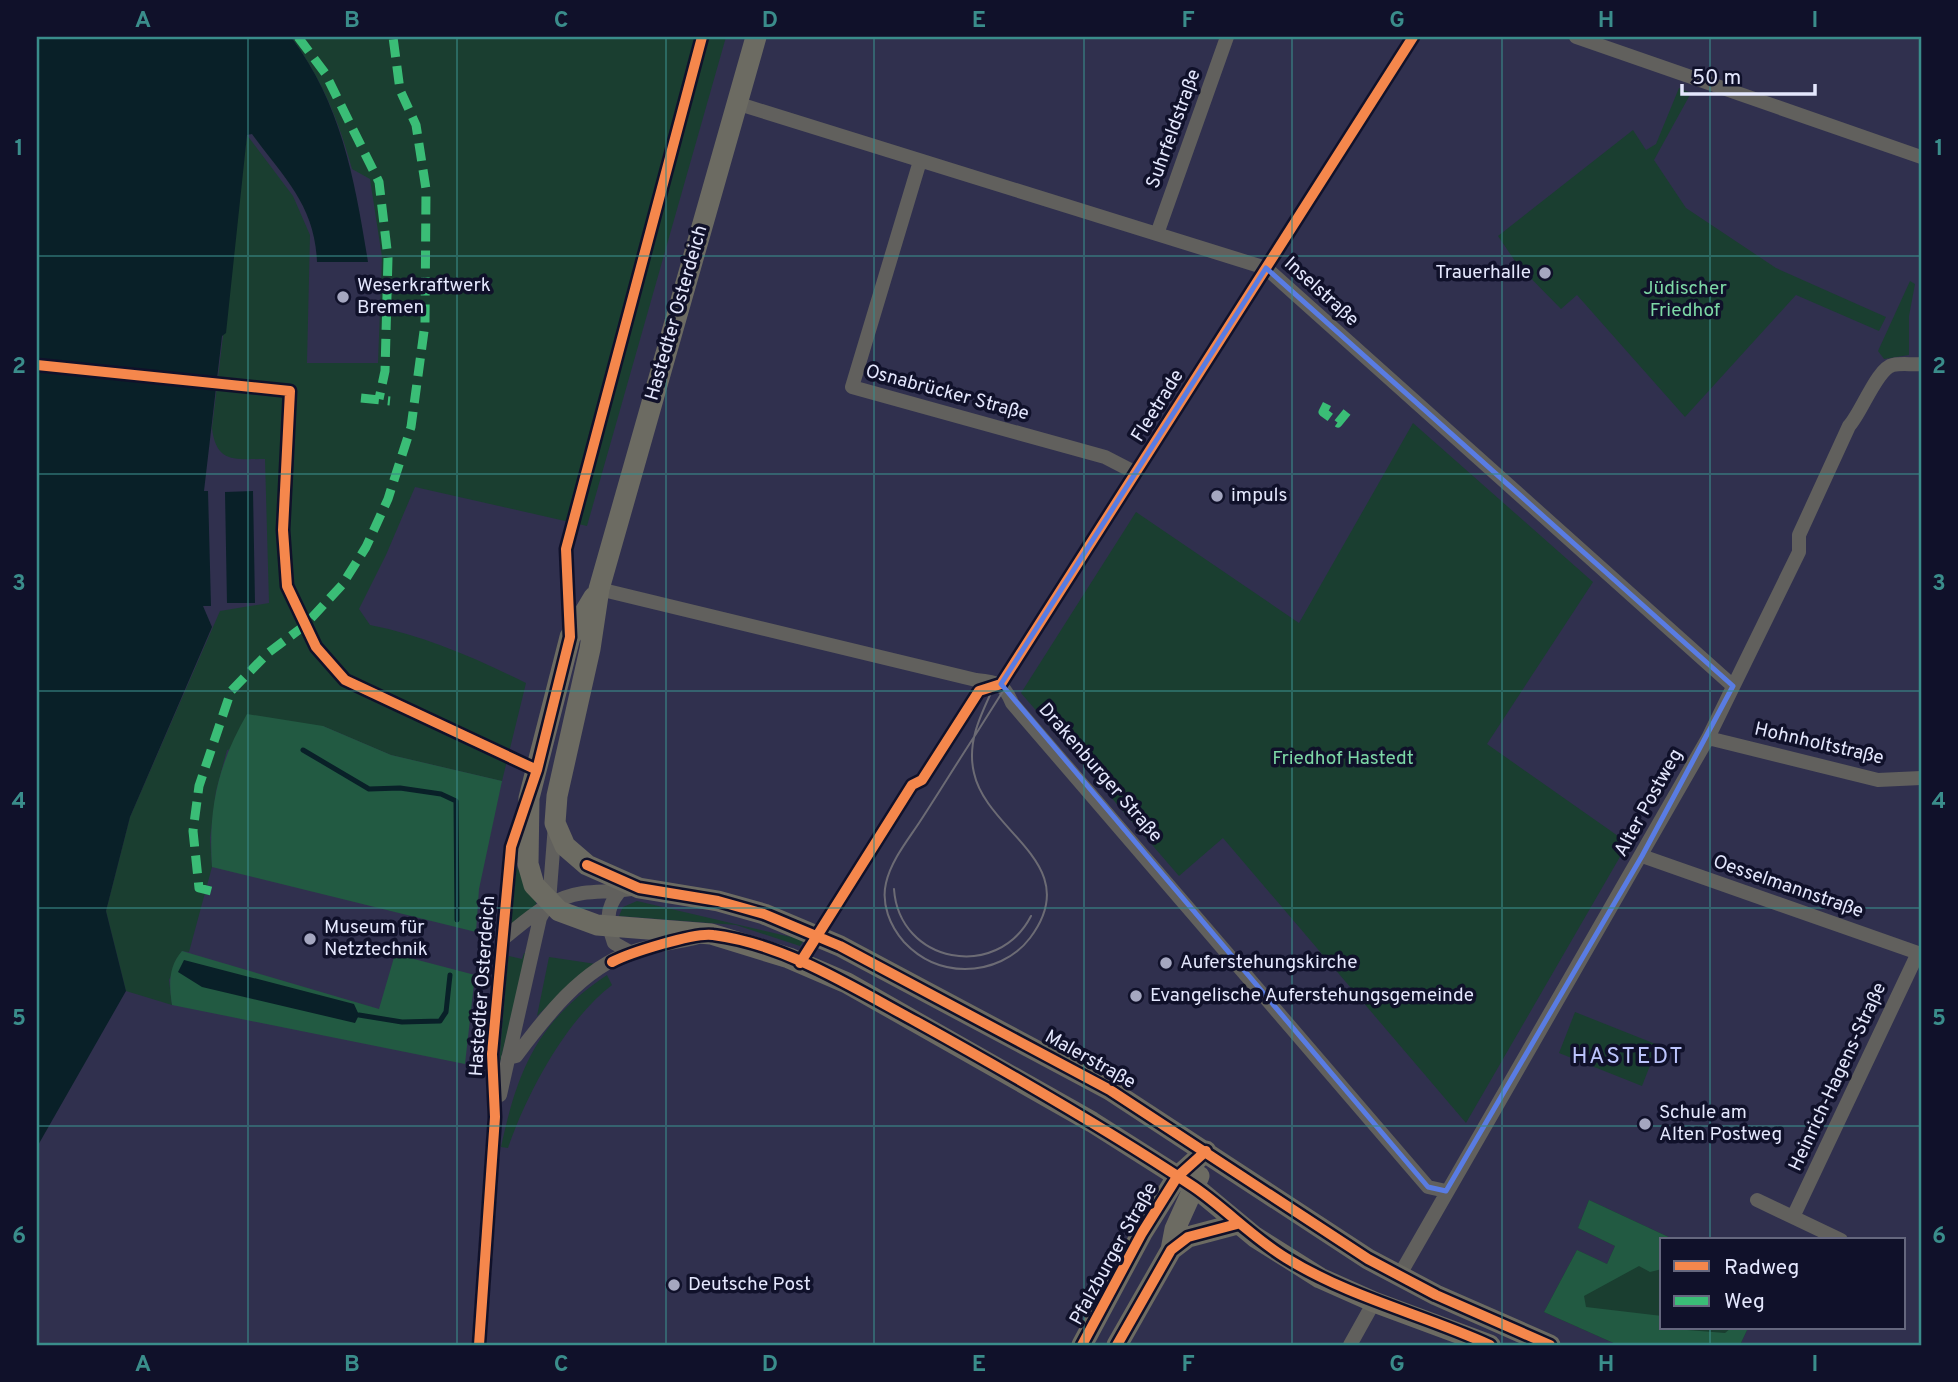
<svg xmlns="http://www.w3.org/2000/svg" width="1958" height="1382" font-family="Overpass,sans-serif">
	<rect width="100%" height="100%" fill="#30304e"/>
	<path fill="#1a3e30" d="M 291,37 L 726,37 L 587,526 L 415,487 L 386,555 L 359,609 L 370,625 C 426,636 475,658 526,683 L 502,781 L 391,755 L 323,726 L 227,750 L 216,791 L 210,838 L 212,867 L 189,952 L 182,951 L 169,980 L 172,1005 L 126,991 L 106,911 L 130,817 L 220,611 L 269,603 L 265,459 C 236,459 216,464 212,428 L 247,135 L 293,196 L 310,235 L 307,363 L 378,363 L 382,257 L 370,179 L 352,169 C 339,121 321,77 291,37 Z
		M 1679,88 L 1691,93 L 1654,160 L 1686,208 L 1776,268 L 1886,317 L 1879,331 L 1796,295 L 1685,417 L 1577,295 L 1561,309 L 1517,264 L 1498,236 L 1633,130 L 1646,150 L 1656,144 Z
		M 1910,281 L 1915,284 L 1909,316 L 1909,355 L 1884,359 L 1878,351 Z
		M 1413,423 L 1593,582 L 1487,744 L 1628,843 L 1466,1123 L 1223,838 L 1179,876 L 1021,693 L 1136,512 L 1299,623 Z
		M 515,864 L 536,900 L 536,905 L 510,928 Z
		M 637,901 L 804,940 L 800,946 L 736,925 L 619,916 L 623,907 Z
		M 524,953 L 527,954 L 499,1066 L 507,962 L 509,956 L 522,959 Z
		M 549,957 L 596,964 L 575,979 L 537,1016 Z
		M 607,975 L 612,985 C 566,1020 527,1093 508,1148 L 501,1147 C 518,1068 538,1021 607,975 Z
		M 1575,1012 L 1658,1045 L 1642,1086 L 1559,1053 Z
		M 1589,1200 L 1675,1240 L 1662,1240 L 1662,1328 L 1748,1328 L 1740,1345 L 1618,1345 L 1544,1312 L 1577,1250 L 1607,1264 L 1615,1246 L 1578,1228 Z"/>
	<path fill="#225a42" d="M 247,714 L 323,726 L 391,755 L 502,781 L 479,889 L 476,932 L 212,867 C 208,809 218,764 247,714 Z
		M 182,951 L 379,1009 L 395,954 L 475,975 L 465,1064 L 172,1005 C 169,985 168,967 182,951 Z
		M 1589,1200 L 1675,1240 L 1662,1240 L 1662,1269 L 1650,1272 L 1639,1266 L 1584,1296 L 1586,1307 L 1662,1316 L 1662,1328 L 1725,1333 L 1731,1328 L 1748,1328 L 1740,1345 L 1618,1345 L 1544,1312 L 1577,1250 L 1607,1264 L 1615,1246 L 1578,1228 Z"/>
	<path fill="#092028" d="M 37,37 L 291,37 C 342,105 355,181 368,262 L 317,262 C 315,205 284,178 252,134 L 247,135 L 226,333 L 222,336 L 204,491 L 208,491 L 211,606 L 203,606 L 212,627 L 130,817 L 106,911 L 126,991 L 37,1147 Z
		M 253,491 L 255,603 L 227,603 L 225,492 Z
		M 184,960 L 354,1004 L 359,1015 L 355,1023 L 202,987 L 178,972 Z"/>
	<g fill="none" stroke-linecap="round" stroke-linejoin="round">
		<path stroke="#092028" stroke-width="5" d="M 303,750 L 369,789 L 400,788 L 441,794 L 456,801 L 457,920
			M 359,1015 L 402,1022 L 440,1021 L 446,1012 L 450,975"/>
		<path stroke="#61605d" stroke-width="14" d="M 1576,37 L 1921,157
			M 736,103 L 1266,268 L 1733,686
			M 920,161 L 852,387 L 1105,457 L 1136,473
			M 1157,234 L 1227,37
			M 599,589 L 976,680 C 997,682 1004,683 1012,703 L 1428,1187 L 1446,1191
			M 1708,738 L 1878,780 L 1921,778
			M 922,780 L 979,691 L 1001,684 L 1413,37
			M 1642,856 L 1921,954
			M 619,892 C 605,909 607,923 614,943 L 630,952
			M 503,939 C 528,919 549,898 583,893 C 601,891 619,892 637,888
			M 508,1058 L 516,1056 C 546,1016 582,969 631,952 C 651,945 674,943 695,938
			M 500,1095 L 540,918 L 549,902 L 555,825
			M 1757,1200 L 1841,1240
			M 1793,1217 L 1918,953
			M 1399,1276 L 1708,738 L 1799,552 L 1799,535 L 1849,426 C 1862,412 1877,368 1893,365 C 1902,363 1912,365 1921,364
			M 479,1345 L 495,1117 L 492,1054 L 511,847 L 524,812
			M 1350,1345 L 1374,1302"/>
		<path stroke="#6c6b62" stroke-width="21" d="M 756,37 L 599,589 L 590,649 L 557,796 L 555,823 L 565,846 L 587,865 L 639,888 L 718,901 L 764,914 L 840,946 L 1110,1090 L 1368,1259 L 1436,1295 L 1550,1345
			M 594,597 L 570,637 L 529,798 L 528,864 L 534,885 L 559,911 L 597,925 L 711,934 L 789,958 L 847,983 L 1092,1122 L 1196,1188 L 1255,1237 L 1320,1278 L 1374,1302 L 1490,1345
			M 1171,1250 L 1188,1237 L 1237,1224
			M 1082,1345 L 1142,1233 L 1177,1177 L 1206,1151
			M 1117,1345 L 1171,1250 L 1175,1229 L 1199,1176"/>
		<path stroke="#6c6b74" stroke-width="2" d="M 1408,37 L 996,682 C 983,711 966,740 974,773 C 987,833 1086,864 1030,938 C 1015,958 990,969 965,969 C 941,969 920,959 904,942 C 890,926 881,904 886,883 C 891,861 907,841 919,823 C 938,794 955,766 974,737 L 1417,37
			M 894,889 C 899,963 997,982 1031,916"/>
		<path stroke="#3abd76" stroke-width="9" stroke-dasharray="18 9" stroke-linecap="butt" d="M 298,37 L 325,73 L 379,182 L 388,258 L 385,371 L 379,399
			M 361,398 L 390,401
			M 1327,404 L 1323,412 L 1338,423 L 1347,412
			M 211,891 L 199,888 L 193,831 L 199,786 L 231,691 L 268,653 L 304,626 L 342,585 L 366,547 L 388,499 L 411,427 L 425,324 L 426,189 L 416,125 L 400,90 L 393,37"/>
		<g stroke="#10112a" stroke-width="15">
			<path id="cycleway" d="M 37,365 L 290,391 L 283,530 L 287,586 L 316,647 L 345,680 L 537,770
				M 587,865 L 639,888 L 718,901 L 764,914 L 840,946 L 1110,1090 L 1368,1259 L 1436,1295 L 1550,1345
				M 612,962 C 629,953 695,932 713,935 C 785,944 854,988 917,1022 C 1011,1074 1105,1128 1194,1187 C 1226,1209 1253,1238 1286,1258 C 1351,1298 1422,1314 1490,1345
				M 800,963 L 912,785 L 922,780 L 979,691 L 1001,684 L 1413,37
				M 479,1345 L 495,1117 L 492,1054 L 511,847 L 537,770 L 570,637 L 566,549 L 702,37
				M 1082,1345 L 1142,1233 L 1177,1177 L 1206,1151
				M 1117,1345 L 1171,1250 L 1188,1237 L 1237,1224"/>
		</g>
		<use href="#cycleway" stroke="#f5874c" stroke-width="10"/>
	</g>
	<path fill="none" stroke="#597ce3" stroke-width="5" stroke-linejoin="round" d="M 1266,268 L 1733,686 L 1642,856 L 1446,1191 L 1428,1187 L 1001,684 Z"/>
	<path fill="none" stroke="#3a8d8b" stroke-width="2" stroke-opacity="0.55" d="M 248,37 L 248,1345M 457,37 L 457,1345M 666,37 L 666,1345M 874,37 L 874,1345M 1084,37 L 1084,1345M 1292,37 L 1292,1345M 1502,37 L 1502,1345M 1710,37 L 1710,1240M 37,256 L 1921,256M 37,474 L 1921,474M 37,691 L 1921,691M 37,908 L 1921,908M 37,1126 L 1921,1126M 1710,1328 L 1710,1345"/>
	<g fill="#a5a7c0" stroke="#10112a" stroke-width="2.5">
		<circle cx="1545" cy="273" r="7"/>
		<circle cx="343" cy="297" r="7"/>
		<circle cx="1217" cy="496" r="7"/>
		<circle cx="310" cy="939" r="7"/>
		<circle cx="1166" cy="963" r="7"/>
		<circle cx="1136" cy="996" r="7"/>
		<circle cx="1645" cy="1124" r="7"/>
		<circle cx="674" cy="1285" r="7"/>
	</g>
	<g text-anchor="middle" dominant-baseline="central" stroke-width="7" stroke-linejoin="round" paint-order="stroke">
		<g font-size="19" fill="#e4e7fd" stroke="#10112a">
			<text transform="translate(1174 129) rotate(-70)">Suhrfeldstraße</text>
			<text transform="translate(1321 292) rotate(42)">Inselstraße</text>
			<text transform="translate(677 313) rotate(-74)">Hastedter Osterdeich</text>
			<text transform="translate(947 393) rotate(15)">Osnabrücker Straße</text>
			<text transform="translate(1158 406) rotate(-58)">Fleetrade</text>
			<text transform="translate(1819 744) rotate(13)">Hohnholtstraße</text>
			<text transform="translate(1100 773) rotate(49)">Drakenburger Straße</text>
			<text transform="translate(1649 803) rotate(-61)">Alter Postweg</text>
			<text transform="translate(1788 887) rotate(19)">Oesselmannstraße</text>
			<text transform="translate(483 986) rotate(-86)">Hastedter Osterdeich</text>
			<text transform="translate(1090 1060) rotate(29)">Malerstraße</text>
			<text transform="translate(1838 1077) rotate(-65)">Heinrich-Hagens-Straße</text>
			<text transform="translate(1114 1254) rotate(-61)">Pfalzburger Straße</text>
		</g>
		<g font-size="19" fill="#e4e7fd" stroke="#10112a" text-anchor="start">
			<text x="1531" y="273" text-anchor="end">Trauerhalle</text>
			<text x="357" y="286">Weserkraftwerk<tspan x="357" dy="22">Bremen</tspan></text>
			<text x="1231" y="496">impuls</text>
			<text x="324" y="928">Museum für<tspan x="324" dy="22">Netztechnik</tspan></text>
			<text x="1180" y="963">Auferstehungskirche</text>
			<text x="1150" y="996">Evangelische Auferstehungsgemeinde</text>
			<text x="1659" y="1113">Schule am<tspan x="1659" dy="22">Alten Postweg</tspan></text>
			<text x="688" y="1285">Deutsche Post</text>
		</g>
		<g font-size="19" fill="#7dd8a6" stroke="#10112a">
			<text x="1685" y="289">Jüdischer<tspan x="1685" dy="22">Friedhof</tspan></text>
			<text x="1343" y="759">Friedhof Hastedt</text>
		</g>
		<g font-size="23" letter-spacing="2" fill="#bcc4fc" stroke="#10112a">
			<text x="1628" y="1057">HASTEDT</text>
		</g>
	</g>
	<rect width="1958" height="1382" fill="none" stroke="#10112a" stroke-width="77"/>
	<rect x="1660" y="1238" width="245" height="91" fill="#10112a" stroke="#65677e" stroke-width="2"/>
	<rect x="1674" y="1261" width="35" height="10" fill="#f5874c" stroke="#65677e" stroke-width="2"/>
	<text x="1724" y="1274" font-size="21" fill="#e4e7fd">Radweg</text>
	<rect x="1674" y="1296" width="35" height="10" fill="#3abd76" stroke="#65677e" stroke-width="2"/>
	<text x="1724" y="1308" font-size="21" fill="#e4e7fd">Weg</text>
	<path d="M1682 84v10h133v-10" fill="none" stroke="#e4e7fd" stroke-width="3.5"/>
	<text x="1692" y="84" font-size="21" fill="#e4e7fd" stroke="#10112a" stroke-width="5" paint-order="stroke">50 m</text>
	<rect x="38" y="38" width="1882" height="1306" fill="none" stroke="#3a8d8b" stroke-width="2.5"/>
	<g font-size="23" text-anchor="middle" font-weight="bold" fill="#3a8d8b">
		<text x="143" y="27">A</text>
		<text x="352" y="27">B</text>
		<text x="561" y="27">C</text>
		<text x="770" y="27">D</text>
		<text x="979" y="27">E</text>
		<text x="1188" y="27">F</text>
		<text x="1397" y="27">G</text>
		<text x="1606" y="27">H</text>
		<text x="1815" y="27">I</text>
		<text x="19" y="155">1</text>
		<text x="1939" y="155">1</text>
		<text x="19" y="373">2</text>
		<text x="1939" y="373">2</text>
		<text x="19" y="590">3</text>
		<text x="1939" y="590">3</text>
		<text x="19" y="808">4</text>
		<text x="1939" y="808">4</text>
		<text x="19" y="1025">5</text>
		<text x="1939" y="1025">5</text>
		<text x="19" y="1243">6</text>
		<text x="1939" y="1243">6</text>
		<text x="143" y="1371">A</text>
		<text x="352" y="1371">B</text>
		<text x="561" y="1371">C</text>
		<text x="770" y="1371">D</text>
		<text x="979" y="1371">E</text>
		<text x="1188" y="1371">F</text>
		<text x="1397" y="1371">G</text>
		<text x="1606" y="1371">H</text>
		<text x="1815" y="1371">I</text>
	</g>
</svg>
